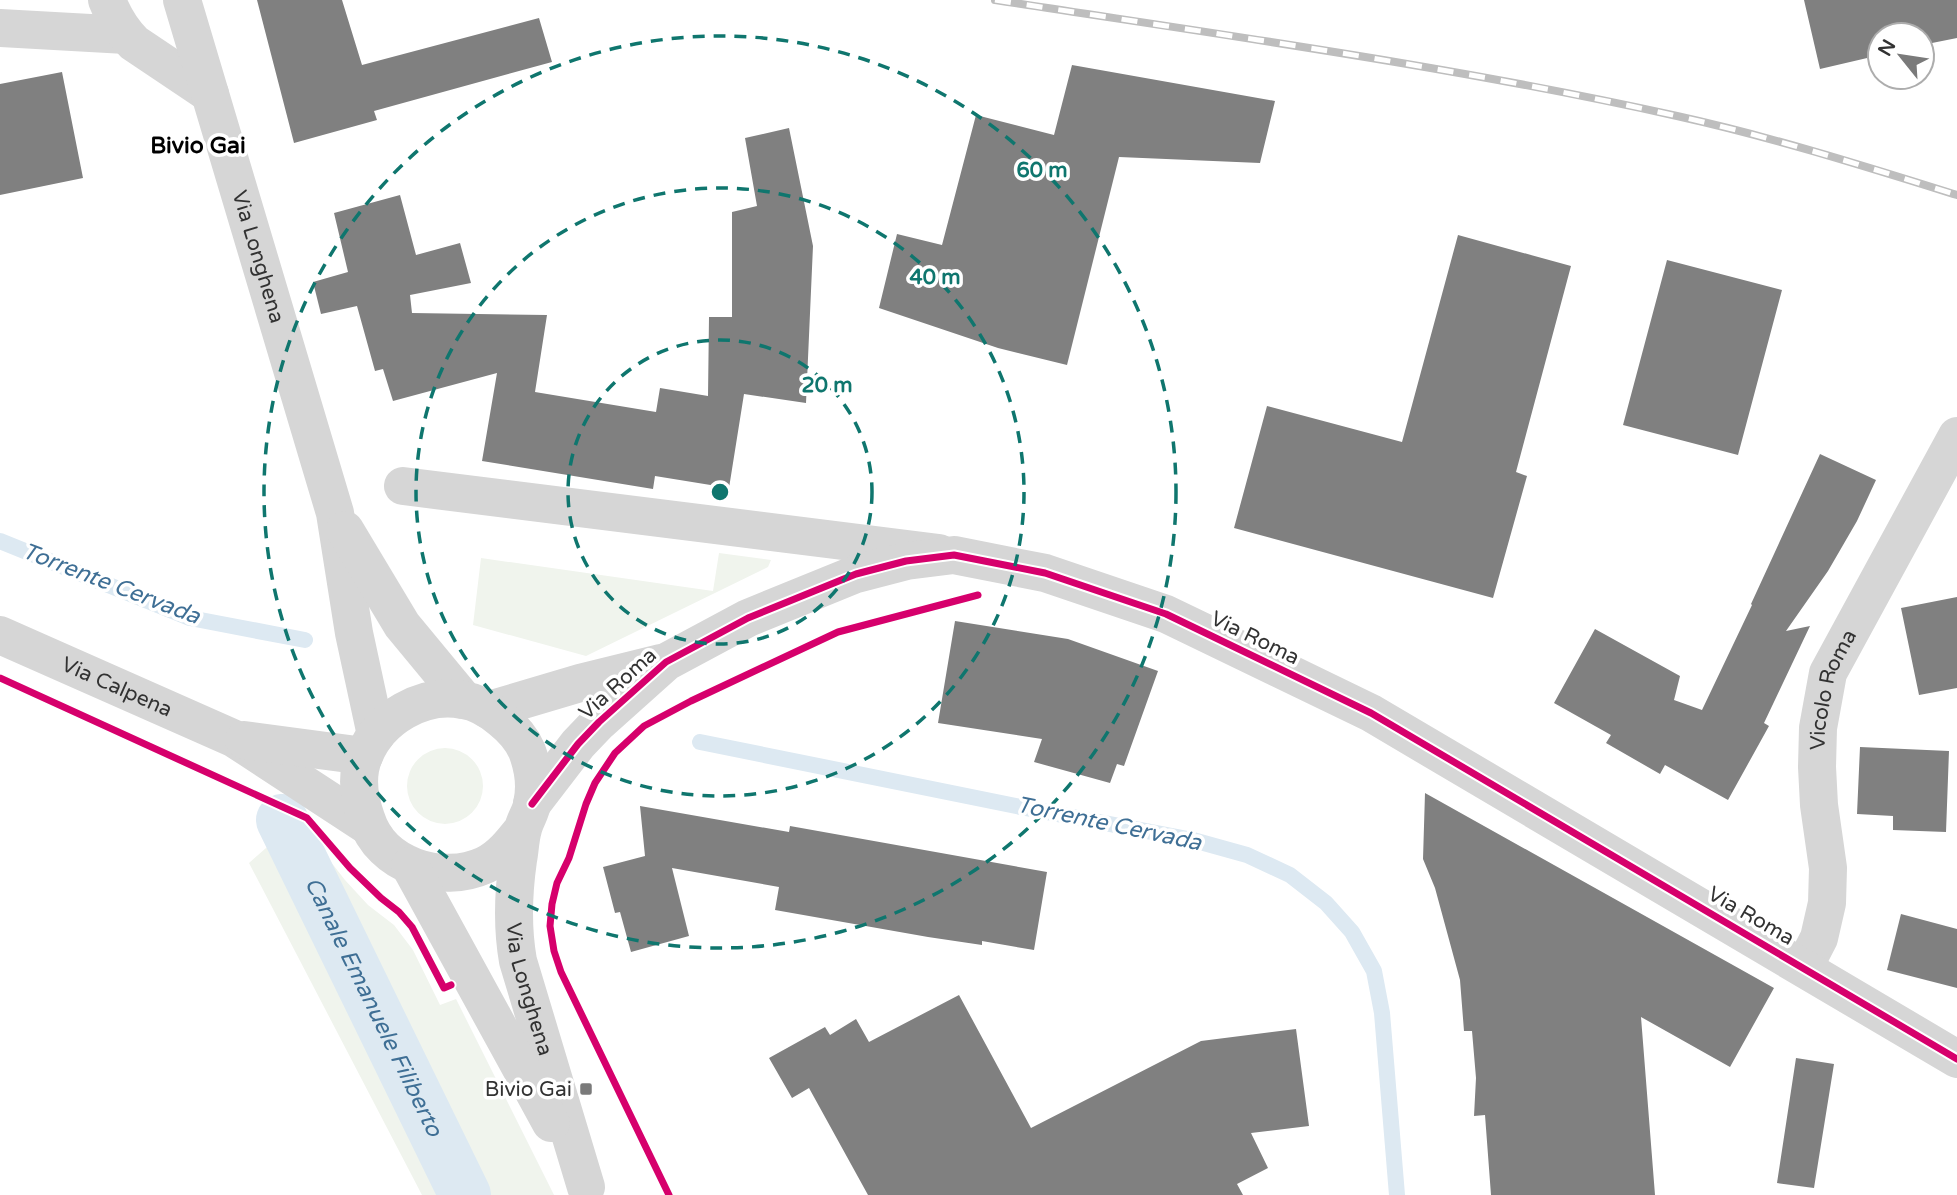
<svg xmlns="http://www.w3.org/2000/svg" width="1957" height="1195" font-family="'Varela Round',sans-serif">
	<rect width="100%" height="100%" fill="#fff"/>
	<path fill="#f0f4ed" d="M 719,553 L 771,560 L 768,567 L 586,656 L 473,625 L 481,558 L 713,591 Z
		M407 786a38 38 0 1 1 76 0a38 38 0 1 1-76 0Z
		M 298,820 L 345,880 L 368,905 L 394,925 L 413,950 L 440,1005 L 456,999 L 554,1195 L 422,1195 L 249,863 Z"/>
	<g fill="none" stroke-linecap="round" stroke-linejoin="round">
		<path stroke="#dde9f2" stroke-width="16" d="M 0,541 L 190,618 L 305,640
			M 700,742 L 1016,806 L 1193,840 L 1247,855 L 1290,875 L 1326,903 L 1352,932 L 1374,971 L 1382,1013 L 1397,1195"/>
		<path stroke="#dde9f2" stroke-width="52" id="s1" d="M 282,820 L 465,1195"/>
	</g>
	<path fill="#808080" d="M 257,0 L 342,0 L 362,65 L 539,18 L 552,62 L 374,111 L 377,120 L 294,143 Z
		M 1804,0 L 1957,0 L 1957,38 L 1922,45 L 1922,35 L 1880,35 L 1880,55 L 1820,69 Z
		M 1072,65 L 1275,101 L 1260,163 L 1119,157 L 1067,365 L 998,348 L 879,308 L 897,234 L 942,245 L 976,115 L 1054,135 Z
		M 62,72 L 83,178 L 0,195 L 0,84 Z
		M 789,128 L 813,246 L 806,403 L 744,394 L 729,488 L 655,476 L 653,489 L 482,461 L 497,373 L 393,401 L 383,369 L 375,371 L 357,306 L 321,314 L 313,282 L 348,272 L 334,213 L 400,195 L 416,255 L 460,243 L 471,283 L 410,295 L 412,313 L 547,315 L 535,392 L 656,412 L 660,388 L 708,396 L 709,317 L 732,317 L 732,212 L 757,206 L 745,138 Z
		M 1458,235 L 1571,266 L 1516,472 L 1527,476 L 1493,598 L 1234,528 L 1267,406 L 1402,442 Z
		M 1667,260 L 1782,290 L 1738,455 L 1623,425 Z
		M 1820,454 L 1876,480 L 1857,521 L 1828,571 L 1786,631 L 1810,626 L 1764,723 L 1769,726 L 1728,800 L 1665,765 L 1660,774 L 1606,743 L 1611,735 L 1554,703 L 1595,629 L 1680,676 L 1674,700 L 1702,710 L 1752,605 L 1751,604 Z
		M 1957,597 L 1957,688 L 1919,695 L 1901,608 Z
		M 955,621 L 1068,639 L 1158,671 L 1124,766 L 1117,764 L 1110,783 L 1034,762 L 1042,739 L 938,723 Z
		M 1860,747 L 1949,751 L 1946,832 L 1893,830 L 1893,816 L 1857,814 Z
		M 1425,793 L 1774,988 L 1730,1067 L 1641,1017 L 1655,1195 L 1491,1195 L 1485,1115 L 1474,1116 L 1476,1078 L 1472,1031 L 1464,1031 L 1460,980 L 1435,888 L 1423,859 Z
		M 640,806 L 789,832 L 790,826 L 1047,872 L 1034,950 L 982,941 L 982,945 L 928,937 L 775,910 L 779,887 L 672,868 L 689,936 L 631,952 L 620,912 L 615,913 L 603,867 L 645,856 Z
		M 1901,914 L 1957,929 L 1957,988 L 1887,970 Z
		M 959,995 L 1031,1128 L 1201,1041 L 1296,1029 L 1309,1126 L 1251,1133 L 1268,1168 L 1237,1184 L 1243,1195 L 868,1195 L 809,1088 L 792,1098 L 769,1058 L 825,1027 L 830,1035 L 856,1019 L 869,1042 Z
		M 1796,1058 L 1834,1064 L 1814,1188 L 1777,1183 Z"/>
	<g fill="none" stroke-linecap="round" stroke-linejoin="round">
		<g stroke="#d6d6d6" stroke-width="38">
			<path d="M 0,28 L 126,35"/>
			<path d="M 403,486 L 939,553"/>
			<path id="s2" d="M 0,635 L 235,739 L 368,826"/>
			<path d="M 244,740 L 364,756"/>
			<path id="s3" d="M 1804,967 L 1819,938 L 1827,903 L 1828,868 L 1819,805 L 1817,767 L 1818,728 L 1828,673 L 1957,436"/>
		</g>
		<g stroke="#d6d6d6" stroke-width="38">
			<path d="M 107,0 C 113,16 122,31 134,43 L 210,94"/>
			<path id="s4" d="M 182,0 L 335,513 L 354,633 L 376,735"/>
			<path d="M 345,530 L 402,625 L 464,700"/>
			<path d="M 489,710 L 580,683 L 661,663"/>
			<path d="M 532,804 L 578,744 L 599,722 L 666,662 L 748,618 L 856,574 L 906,561 L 954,555 L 1045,573 L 1166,614 L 1371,713 L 1957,1059"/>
			<path id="s5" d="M 523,829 C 512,843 501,857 485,865 C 441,885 381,866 366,818 C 359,798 356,775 364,756 C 379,718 423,692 463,700 C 477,702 490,710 501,719 C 511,727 522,739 527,751 C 533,767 536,787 532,804 C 531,812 525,820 523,829 C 520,839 520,850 518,860 C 513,895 512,927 518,961 L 586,1187"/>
			<path d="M 410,866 L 551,1123"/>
		</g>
		<g stroke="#bebebe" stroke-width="8">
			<path id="rail" d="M 995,0 C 1223,35 1452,66 1677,116 C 1772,137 1864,166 1957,195"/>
		</g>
		<use href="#rail" stroke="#fff" stroke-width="5" stroke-dasharray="16" stroke-linecap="butt"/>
		<g stroke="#fff" stroke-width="11">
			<path id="cycleway" d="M 0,678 L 307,818 L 350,868 L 381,898 L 399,912 L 412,927 L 444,988 L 451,985
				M 532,804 L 578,744 L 599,722 L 666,662 L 748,618 L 856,574 L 906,561 L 954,555 L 1045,573 L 1166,614 L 1371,713 L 1957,1059
				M 669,1195 L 561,972 L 554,951 L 550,926 L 552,904 L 557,883 L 569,858 L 586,804 L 595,783 L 615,753 L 644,726 L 691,701 L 838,632 L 978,595"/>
		</g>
		<use href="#cycleway" stroke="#d6006c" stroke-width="7"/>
	</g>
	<g fill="none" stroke="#0f766e" stroke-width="3.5" stroke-dasharray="12 9">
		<circle cx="720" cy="492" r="152"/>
		<circle cx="720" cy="492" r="304"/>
		<circle cx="720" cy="492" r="456"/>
	</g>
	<rect fill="#7a7a7a" stroke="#fff" stroke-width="2.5" x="579" y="1082" width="14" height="14" rx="3.5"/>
	<g text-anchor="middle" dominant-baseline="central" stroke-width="7" stroke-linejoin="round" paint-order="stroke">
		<g font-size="21" fill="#323232" stroke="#fff">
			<text stroke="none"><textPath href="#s4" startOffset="268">Via Longhena</textPath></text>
			<text transform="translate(1255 638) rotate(26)">Via Roma</text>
			<text transform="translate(618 684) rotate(-42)">Via Roma</text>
			<text stroke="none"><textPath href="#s2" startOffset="128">Via Calpena</textPath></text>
			<text stroke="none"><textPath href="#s3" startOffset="285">Vicolo Roma</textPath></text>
			<text transform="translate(1751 916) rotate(30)">Via Roma</text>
			<text stroke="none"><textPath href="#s5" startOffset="710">Via Longhena</textPath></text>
		</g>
		<g font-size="21" fill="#323232" stroke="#fff" text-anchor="end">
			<text x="572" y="1089">Bivio Gai</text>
		</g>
		<g font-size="23" font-weight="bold" fill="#000" stroke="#fff">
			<text x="198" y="146">Bivio Gai</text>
		</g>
		<g font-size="23" font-style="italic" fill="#3f6f95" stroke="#fff">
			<text transform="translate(111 584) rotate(21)">Torrente Cervada</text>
			<text transform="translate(1109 824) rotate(12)">Torrente Cervada</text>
			<text stroke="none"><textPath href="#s1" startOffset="208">Canale Emanuele Filiberto</textPath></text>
		</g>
	</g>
	<circle cx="720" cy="492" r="10" fill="#0f766e" stroke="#fff" stroke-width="3.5"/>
	<g font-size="21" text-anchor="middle" font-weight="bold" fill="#0f766e" stroke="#fff" stroke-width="7" stroke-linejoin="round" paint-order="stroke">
		<text x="1042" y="177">60 m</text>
		<text x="935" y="284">40 m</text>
		<text x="827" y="392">20 m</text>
	</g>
	<g transform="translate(1901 56) rotate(300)"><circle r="33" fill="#ffffff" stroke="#adadad" stroke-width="2"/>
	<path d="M0-5L12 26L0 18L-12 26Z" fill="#7a7a7a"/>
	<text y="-10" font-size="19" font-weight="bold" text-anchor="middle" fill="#323232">N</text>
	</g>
</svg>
